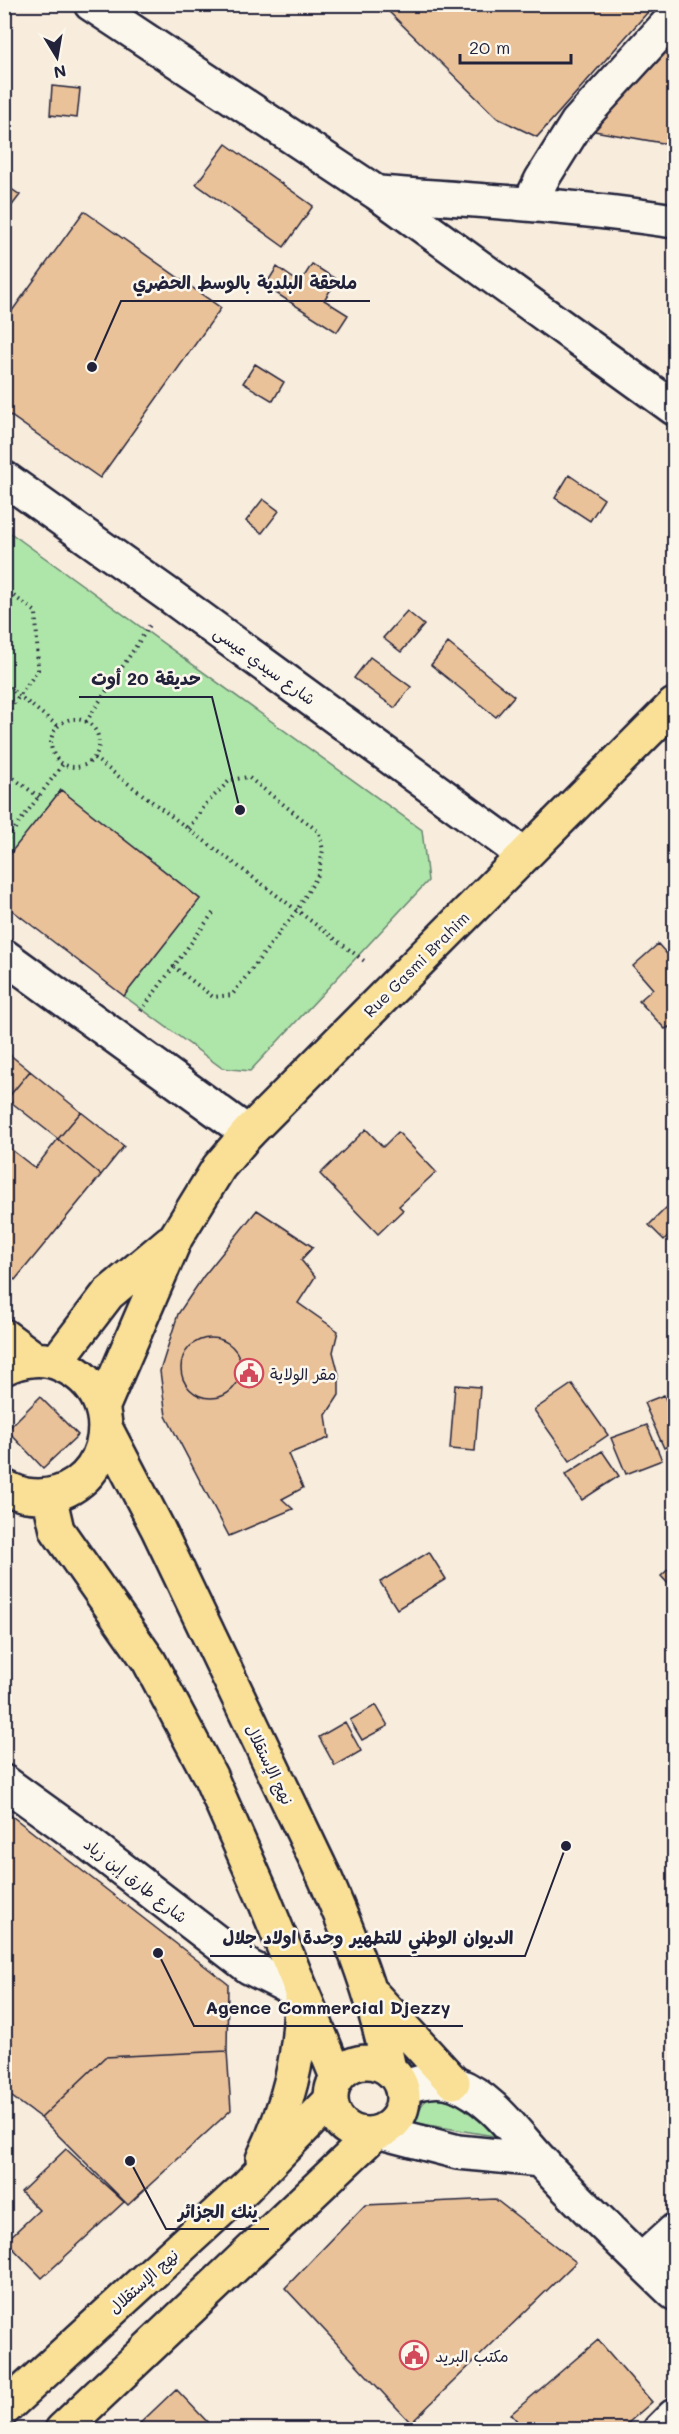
<svg xmlns="http://www.w3.org/2000/svg" width="679" height="2434" font-family="Mali,'Playpen Sans Arabic',sans-serif">
	<rect width="100%" height="100%" fill="#f8ecdc"/>
	<filter id="ink" filterUnits="userSpaceOnUse"><feTurbulence type="fractalNoise" baseFrequency=".0167" numOctaves="2"/><feDisplacementMap in="SourceGraphic" scale="12" xChannelSelector="R" yChannelSelector="G"/><feConvolveMatrix kernelMatrix="1 2 1 2 8 2 1 2 1" color-interpolation-filters="sRGB"/></filter>
	<g filter="url(#ink)">
		<path fill="#aee5a9" stroke="#688472" stroke-width="1.5" d="M 5,529 L 422,830 L 428,881 L 250,1071 L 222,1068 L 124,996 L 200,899 L 61,790 L 5,861 Z
			M 435,2086 L 500,2137 L 410,2122 Z"/>
		<path fill="#eac29a" stroke="#22223b" stroke-width="1.5" d="M 381,4 L 655,4 L 537,137 L 497,118 Z
			M 674,22 L 674,145 L 577,128 Z
			M 52,86 L 80,89 L 77,118 L 50,115 Z
			M 226,144 L 313,206 L 284,247 L 196,184 Z
			M 4,184 L 20,195 L 4,216 Z
			M 84,211 L 221,308 L 100,478 L 4,411 L 4,322 Z
			M 312,264 L 337,280 L 324,300 L 348,315 L 337,332 L 265,286 L 277,267 L 300,283 Z
			M 255,364 L 284,382 L 273,401 L 243,383 Z
			M 569,475 L 604,499 L 590,521 L 555,498 Z
			M 263,499 L 279,511 L 262,533 L 246,521 Z
			M 407,611 L 424,625 L 401,652 L 383,638 Z
			M 448,643 L 514,696 L 496,717 L 431,665 Z
			M 370,657 L 411,687 L 395,708 L 354,678 Z
			M 61,790 L 200,899 L 124,996 L 4,904 L 4,861 Z
			M 658,944 L 674,962 L 674,1033 L 669,1027 L 665,1029 L 639,1001 L 653,989 L 633,966 Z
			M 4,1050 L 30,1071 L 7,1099 L 4,1096 Z
			M 30,1071 L 81,1112 L 58,1139 L 7,1099 Z
			M 81,1112 L 124,1146 L 101,1175 L 58,1139 Z
			M 366,1129 L 383,1147 L 398,1132 L 436,1172 L 399,1206 L 403,1210 L 378,1234 L 320,1174 Z
			M 58,1139 L 101,1175 L 15,1280 L 4,1271 L 4,1144 L 35,1168 Z
			M 674,1200 L 674,1229 L 664,1240 L 649,1225 Z
			M 257,1210 L 313,1247 L 301,1260 L 315,1277 L 298,1303 L 338,1331 L 333,1352 L 339,1375 L 339,1395 L 326,1415 L 329,1438 L 288,1454 L 303,1488 L 282,1499 L 293,1509 L 229,1536 L 166,1416 L 160,1371 L 178,1314 L 203,1277 Z
			M181 1368a30 30 0 1 1 60 0a30 30 0 1 1-60 0Z
			M 572,1384 L 608,1435 L 570,1461 L 534,1410 Z
			M 455,1385 L 480,1387 L 475,1451 L 450,1449 Z
			M 664,1395 L 669,1407 L 674,1405 L 674,1443 L 664,1448 L 644,1403 Z
			M 40,1397 L 78,1435 L 43,1468 L 7,1430 Z
			M 647,1425 L 662,1460 L 626,1474 L 611,1438 Z
			M 602,1451 L 619,1476 L 582,1500 L 565,1475 Z
			M 429,1552 L 446,1579 L 397,1609 L 380,1582 Z
			M 674,1564 L 674,1590 L 661,1576 Z
			M 376,1705 L 388,1726 L 362,1740 L 350,1720 Z
			M 345,1722 L 361,1751 L 335,1766 L 319,1737 Z
			M 4,1810 L 228,1984 L 227,2051 L 105,2057 L 41,2118 L 4,2091 Z
			M 227,2051 L 231,2110 L 128,2205 L 41,2118 L 105,2057 Z
			M 66,2149 L 124,2202 L 42,2278 L 6,2241 L 39,2210 L 21,2192 Z
			M 495,2199 L 576,2262 L 411,2423 L 285,2288 L 365,2205 Z
			M 598,2340 L 652,2402 L 620,2430 L 525,2430 L 511,2414 Z
			M 176,2389 L 215,2430 L 133,2430 Z"/>
		<g fill="none" stroke-linecap="round" stroke-linejoin="round">
			<g stroke="#22223b" stroke-width="38">
				<path id="minor" d="M 91,4 L 377,193 L 674,408
					M 377,193 C 477,200 576,206 674,221
					M 530,203 L 542,179 L 577,123 L 674,17
					M 4,478 L 170,596 L 524,855
					M 4,956 L 248,1133
					M 4,1782 L 83,1839 L 249,1967 L 301,1993
					M 402,2088 C 418,2082 439,2077 456,2084 C 492,2098 515,2133 540,2160 C 583,2206 629,2250 674,2293
					M 381,2132 L 458,2152 L 540,2160
					M 641,2261 L 674,2231
					M 660,2430 L 674,2416"/>
			</g>
			<g stroke="#22223b" stroke-width="38">
				<path id="major" d="M 4,1336 L 35,1359
					M 56,1362 L 108,1294 L 170,1242
					M 4,1368 C 22,1359 44,1356 62,1365 C 137,1398 106,1507 26,1495 C 19,1494 11,1490 4,1487
					M 103,1406 L 176,1237 L 219,1167 L 248,1133 L 674,705
					M 106,1429 L 158,1529 L 325,1878 C 352,1940 376,2002 389,2069
					M 49,1495 L 57,1530 L 149,1661 L 210,1776 L 264,1899 L 337,2077
					M 373,1995 L 453,2082
					M331 2098a36 36 0 1 1 72 0a36 36 0 1 1-72 0Z
					M 263,2159 C 288,2106 300,2059 301,2000
					M 4,2409 L 246,2187 L 331,2100
					M 62,2430 L 373,2135"/>
			</g>
			<path stroke="#22223b" stroke-width="4" stroke-dasharray="1.5 4.5" stroke-linecap="butt" d="M 4,589 L 36,612 L 38,670 L 4,717
				M 4,684 L 58,726
				M51 743a24 24 0 1 1 48 0a24 24 0 1 1-48 0Z
				M 86,722 L 150,625
				M 94,758 L 367,963
				M 4,771 L 39,797
				M 4,843 L 63,764
				M 173,966 L 213,997 L 232,995 L 297,910 L 318,875 L 323,850 L 319,832 L 248,777 L 230,780 L 206,804 L 188,829
				M 141,1011 L 213,913"/>
			<use href="#minor" stroke="#fbf7ec" stroke-width="33"/>
			<use href="#major" stroke="#f9e096" stroke-width="33"/>
		</g>
	</g>
	<defs>
		<g id="civic-ring" transform="scale(1.5)"><circle r="9.5" fill="#fbf7ec" stroke="#d1495b" stroke-width="1.5"/><path d="M-.6-6.5H3V-4.5H.6V-3L4-1V1h2V6H-6V1h2V-1L-.6-3ZM-1.2 2.5V6h2.4V2.5Z" fill="#d1495b"/></g>
	</defs>
	<g fill-rule="evenodd">
		<use href="#civic-ring" x="249" y="1373"/>
		<use href="#civic-ring" x="414" y="2355"/>
	</g>
	<g text-anchor="middle" dominant-baseline="central" stroke-width="5" stroke-linejoin="round" paint-order="stroke">
		<g font-size="16" fill="#22223b" stroke="#fbf7ec">
			<text transform="translate(265 665) rotate(36)">شارع سيدي عيسى</text>
			<text transform="translate(416 964) rotate(-45)">Rue Gasmi Brahim</text>
			<text transform="translate(270 1764) rotate(64)">نهج الإستقلال</text>
			<text transform="translate(136 1880) rotate(38)">شارع طارق إبن زياد</text>
			<text transform="translate(143 2281) rotate(-42)">نهج الإستقلال</text>
		</g>
		<g font-size="16" fill="#22223b" stroke="#fbf7ec" text-anchor="start">
			<text x="270" y="1373">مقر الولاية</text>
			<text x="435" y="2355">مكتب البريد</text>
		</g>
	</g>
	<path fill="none" stroke="#22223b" stroke-width="2" d="M92 367L121 301H370M240 810L212 697H79M566 1846L525 1956H210M158 1953L194 2026H463M130 2161L166 2229H269"/>
	<g fill="#22223b" stroke="#fbf7ec" stroke-width="2">
		<circle cx="92" cy="367" r="6"/>
		<circle cx="240" cy="810" r="6"/>
		<circle cx="566" cy="1846" r="6"/>
		<circle cx="158" cy="1953" r="6"/>
		<circle cx="130" cy="2161" r="6"/>
	</g>
	<g font-size="18" text-anchor="middle" font-weight="bold" fill="#22223b" stroke="#fbf7ec" stroke-width="5" stroke-linejoin="round" paint-order="stroke">
		<text x="245" y="289">ملحقة البلدية بالوسط الحضري</text>
		<text x="146" y="685">حديقة 20 أوت</text>
		<text x="368" y="1944">الديوان الوطني للتطهير وحدة اولاد جلال</text>
		<text x="328" y="2014">Agence Commercial Djezzy</text>
		<text x="218" y="2218">ينك الجزائر</text>
	</g>
	<rect width="679" height="2434" fill="none" stroke="#fbf7ec" stroke-width="24"/>
	<rect x="12" y="12" width="655" height="2410" fill="none" stroke="#22223b" stroke-width="2" filter="url(#ink)"/>
	<g transform="translate(57 57) rotate(169)" stroke="#fbf7ec" stroke-width="4.5" paint-order="stroke">
	<path d="M0-4.5L10 22L0 15L-10 22Z" fill="#22223b"/>
	<text y="-9" font-size="16" font-weight="bold" text-anchor="middle" fill="#22223b">N</text>
	</g>
	<path d="M460 54v9h111v-9" fill="none" stroke="#22223b" stroke-width="3"/>
	<text x="469" y="54" font-size="18" fill="#22223b" stroke="#fbf7ec" stroke-width="4.5" paint-order="stroke">20 m</text>
</svg>
